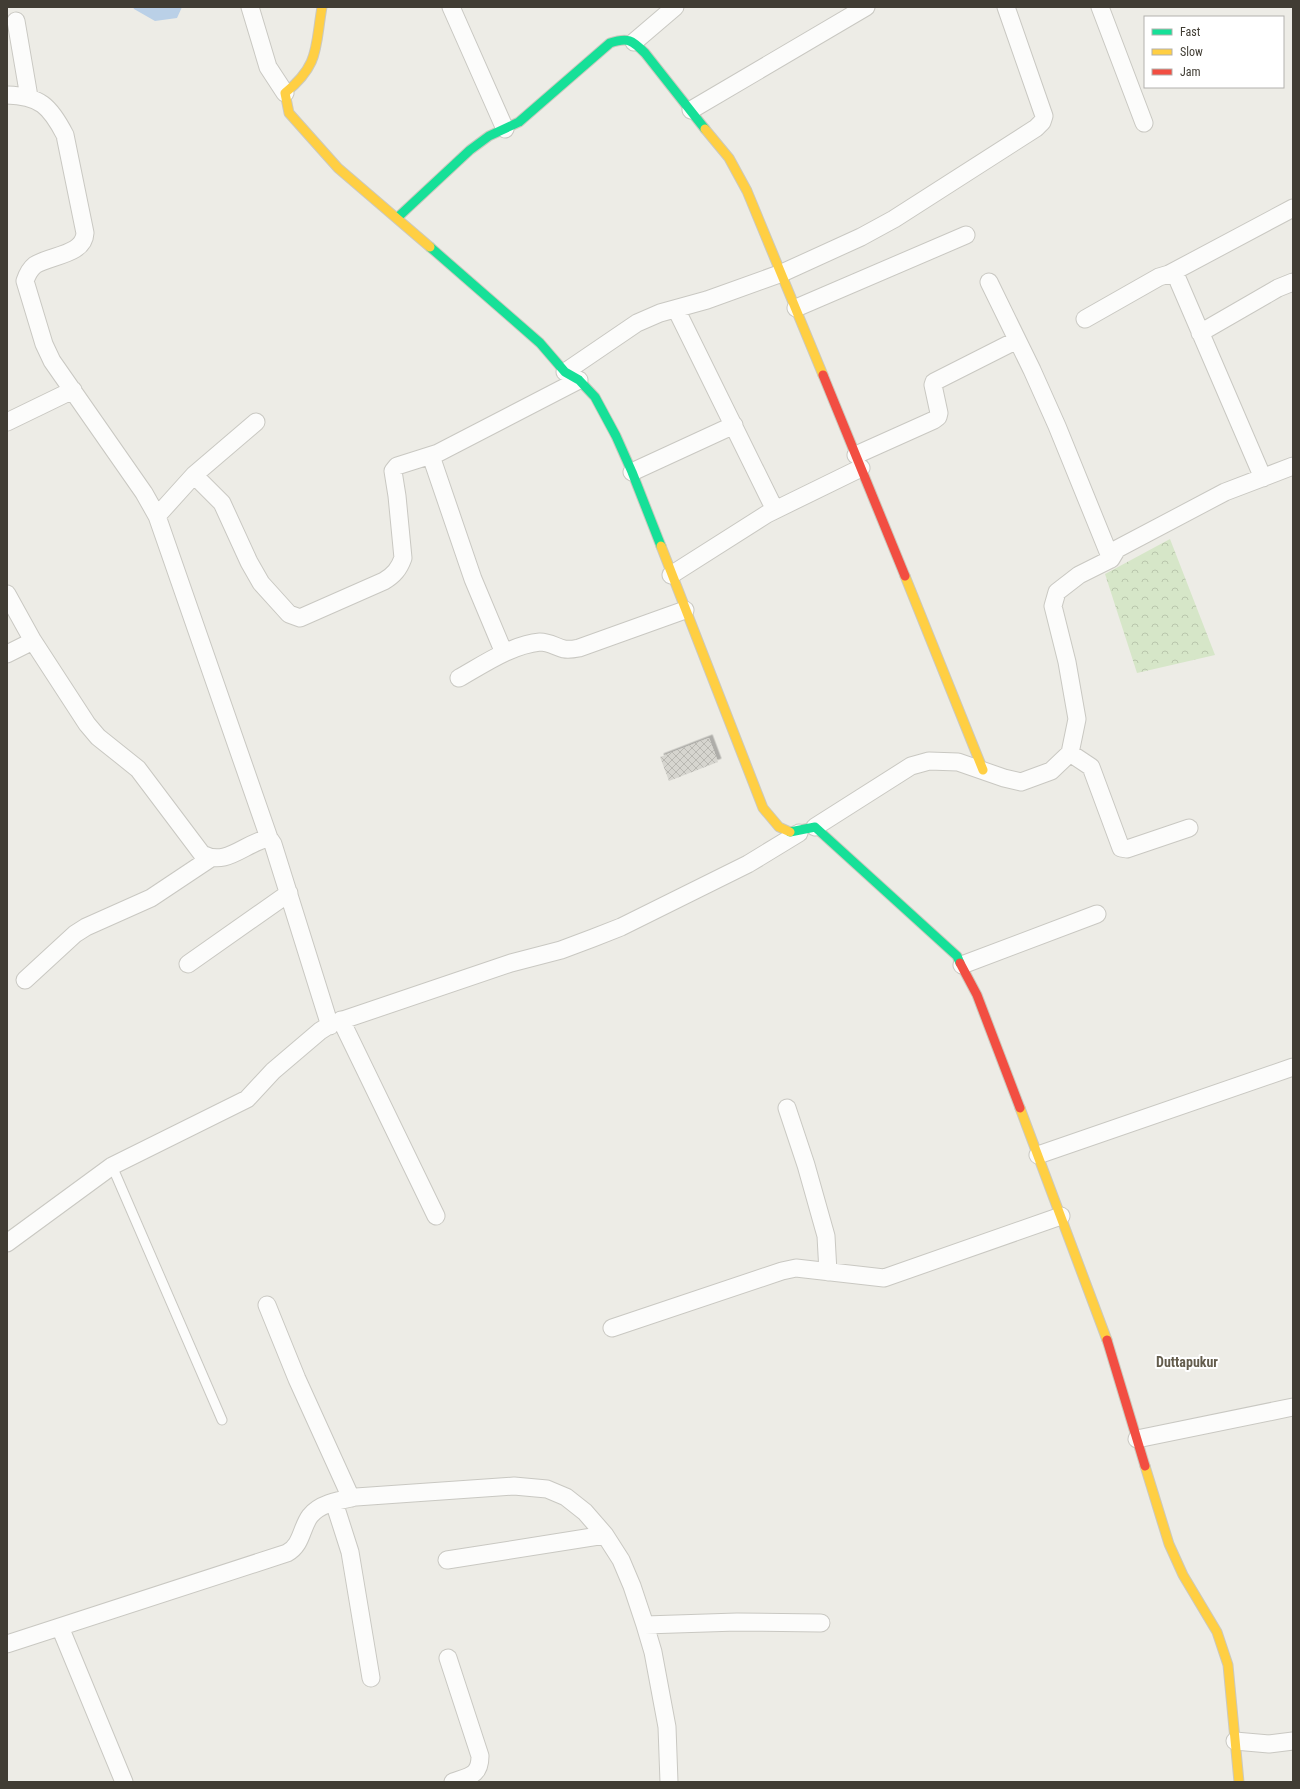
<svg xmlns="http://www.w3.org/2000/svg" width="1300" height="1789" font-family="'Roboto Condensed',sans-serif">
	<defs>
		<pattern id="park-crowns" width="20" height="18" patternUnits="userSpaceOnUse"><rect width="20" height="18" fill="#d6e6c8"/><path d="M2 6a3 3 0 1 1 6 0M12 15a3 3 0 1 1 6 0" fill="none" stroke="#b9c6ac"/></pattern>
		<pattern id="building-cross-hatch" width="8" height="8" patternUnits="userSpaceOnUse"><rect width="8" height="8" fill="#d6d5cf"/><path d="M0 0l8 8M0 8l8-8" fill="none" stroke="#b9b8b2"/></pattern>
		<filter id="shadow"><feDropShadow dx="3.5" dy="-3.5" stdDeviation="0" flood-color="#0004"/></filter>
	</defs>
	<rect width="100%" height="100%" fill="#edece6"/>
	<path fill="url(#park-crowns)" d="M 1170,539 L 1215,655 L 1137,673 L 1105,574 Z"/>
	<path fill="#bad0e7" d="M 133,7 L 182,7 L 177,18 L 155,21 L 134,9 Z"/>
	<path fill="url(#building-cross-hatch)" filter="url(#shadow)" d="M 709,738 L 718,762 L 669,781 L 660,757 Z"/>
	<g fill="none" stroke-linecap="round" stroke-linejoin="round">
		<g stroke="#c9c8c2" stroke-width="11">
			<path id="lane" d="M 112,1166 L 222,1420"/>
		</g>
		<g stroke="#c9c8c2" stroke-width="19">
			<path id="street" d="M 250,7 L 268,67 L 285,93
				M 451,7 L 505,129
				M 1100,7 L 1144,123
				M 16,21 L 29,97
				M 634,42 L 675,7
				M 7,95 C 40,96 50,106 65,135 L 85,233 C 84,255 51,255 35,265 C 30,269 27,275 25,281 L 44,344 L 52,361 L 144,493 L 157,516 L 269,838
				M 691,110 L 866,7
				M 1169,274 L 1293,208
				M 989,282 L 1032,370 L 1057,426 L 1111,559
				M 796,308 L 966,235
				M 676,309 L 775,510
				M 1085,319 L 1159,277 L 1169,274 L 1177,278 L 1263,478
				M 1200,333 L 1278,288 L 1293,282
				M 565,372 L 637,323 L 660,313 L 707,300 L 782,273 L 861,237 L 894,219 L 1036,128 L 1042,122 L 1044,116 L 1006,7
				M 7,422 L 73,390
				M 856,455 L 934,420 L 938,417 L 939,413 L 933,385 L 934,382 L 1017,340
				M 431,456 L 473,579 L 504,653
				M 632,472 L 734,425
				M 194,475 L 222,503 L 249,562 L 261,583 L 289,614 L 300,618 L 384,581 C 394,575 399,569 403,558 L 397,496 L 393,471 L 397,466 L 438,453 L 579,380
				M 157,516 L 194,475 L 256,422
				M 671,575 L 767,514 L 861,468
				M 7,594 L 33,641 L 87,724 L 98,737 L 138,769 L 202,854 C 227,867 244,843 269,838 L 273,844 L 330,1026
				M 7,654 L 33,641
				M 459,678 C 484,664 511,645 540,642 C 549,642 556,647 564,649 C 569,650 574,649 579,648 L 685,610
				M 1070,753 L 1091,767 L 1121,848 L 1127,849 L 1189,828
				M 815,827 L 911,766 L 929,761 L 958,762 L 1004,778 L 1021,782 L 1051,771 L 1070,753 L 1077,719 L 1067,662 L 1053,606 L 1057,592 L 1079,575 L 1111,559 L 1117,549 L 1225,492 L 1293,466
				M 188,964 L 289,893
				M 962,965 L 1097,914
				M 25,980 L 75,934 L 86,927 L 151,898 L 211,858
				M 341,1020 L 436,1216
				M 787,1108 L 806,1165 L 826,1236 L 828,1272
				M 1038,1155 L 1293,1067
				M 7,1243 L 112,1166 L 247,1099 L 273,1071 L 320,1031 L 331,1024 L 511,963 L 561,950 L 593,938 L 621,927 L 748,864 L 799,833
				M 267,1305 L 297,1379 L 351,1498
				M 612,1328 L 782,1271 L 796,1268 L 884,1278 L 1061,1216
				M 1137,1439 L 1293,1407
				M 334,1502 L 350,1552 L 371,1678
				M 447,1560 L 605,1535
				M 645,1625 L 737,1622 L 821,1623
				M 60,1627 L 124,1782
				M 7,1644 L 287,1553 C 302,1545 301,1528 310,1516 C 320,1503 341,1500 356,1497 L 514,1486 L 547,1489 L 566,1497 L 585,1512 L 605,1535 L 621,1560 L 632,1586 L 645,1625 L 653,1652 L 667,1727 L 669,1782
				M 448,1658 L 480,1756 C 480,1776 469,1776 453,1782
				M 1235,1741 L 1269,1744 L 1293,1741"/>
		</g>
		<g stroke="#cbc9be" stroke-width="11">
			<path id="fast" d="M 397,218 L 470,150 L 489,136 L 519,122 L 610,43 C 628,37 632,40 645,53 L 705,129
				M 430,247 L 540,343 L 565,372 L 579,380 L 595,397 L 616,436 L 632,472 L 661,546
				M 790,832 L 815,827 L 957,956 L 960,963"/>
		</g>
		<g stroke="#cbc9be" stroke-width="11">
			<path id="slow" d="M 322,7 C 315,47 320,65 285,93 L 289,113 L 338,168 L 430,247
				M 705,129 L 729,158 L 747,191 L 823,375
				M 661,546 L 763,808 L 779,827 L 790,832
				M 905,576 L 983,770
				M 1020,1108 L 1107,1340
				M 1145,1466 L 1169,1544 L 1183,1575 L 1217,1632 L 1228,1665 L 1239,1782"/>
		</g>
		<g stroke="#cbc9be" stroke-width="11">
			<path id="jam" d="M 823,375 L 905,576
				M 960,963 L 977,995 L 1020,1108
				M 1107,1340 L 1145,1466"/>
		</g>
		<use href="#lane" stroke="#fcfcfb" stroke-width="9"/>
		<use href="#street" stroke="#fcfcfb" stroke-width="17"/>
		<use href="#fast" stroke="#16e098" stroke-width="9"/>
		<use href="#slow" stroke="#ffcf43" stroke-width="9"/>
		<use href="#jam" stroke="#f24e42" stroke-width="9"/>
	</g>
	<g text-anchor="middle" dominant-baseline="central" stroke-width="4" stroke-linejoin="round" paint-order="stroke">
		<g font-size="14" font-weight="bold" fill="#635c4c" stroke="#fff">
			<text x="1187" y="1362">Duttapukur</text>
		</g>
	</g>
	<rect width="1300" height="1789" fill="none" stroke="#413d34" stroke-width="16"/>
	<rect x="1144" y="16" width="140" height="72" fill="#ffffff" stroke="#b3b1ae"/>
	<rect x="1152" y="29" width="20" height="6" fill="#16e098" stroke="#b3b1ae"/>
	<text x="1180" y="36" font-size="12" fill="#413d34">Fast</text>
	<rect x="1152" y="49" width="20" height="6" fill="#ffcf43" stroke="#b3b1ae"/>
	<text x="1180" y="56" font-size="12" fill="#413d34">Slow</text>
	<rect x="1152" y="69" width="20" height="6" fill="#f24e42" stroke="#b3b1ae"/>
	<text x="1180" y="76" font-size="12" fill="#413d34">Jam</text>
</svg>
